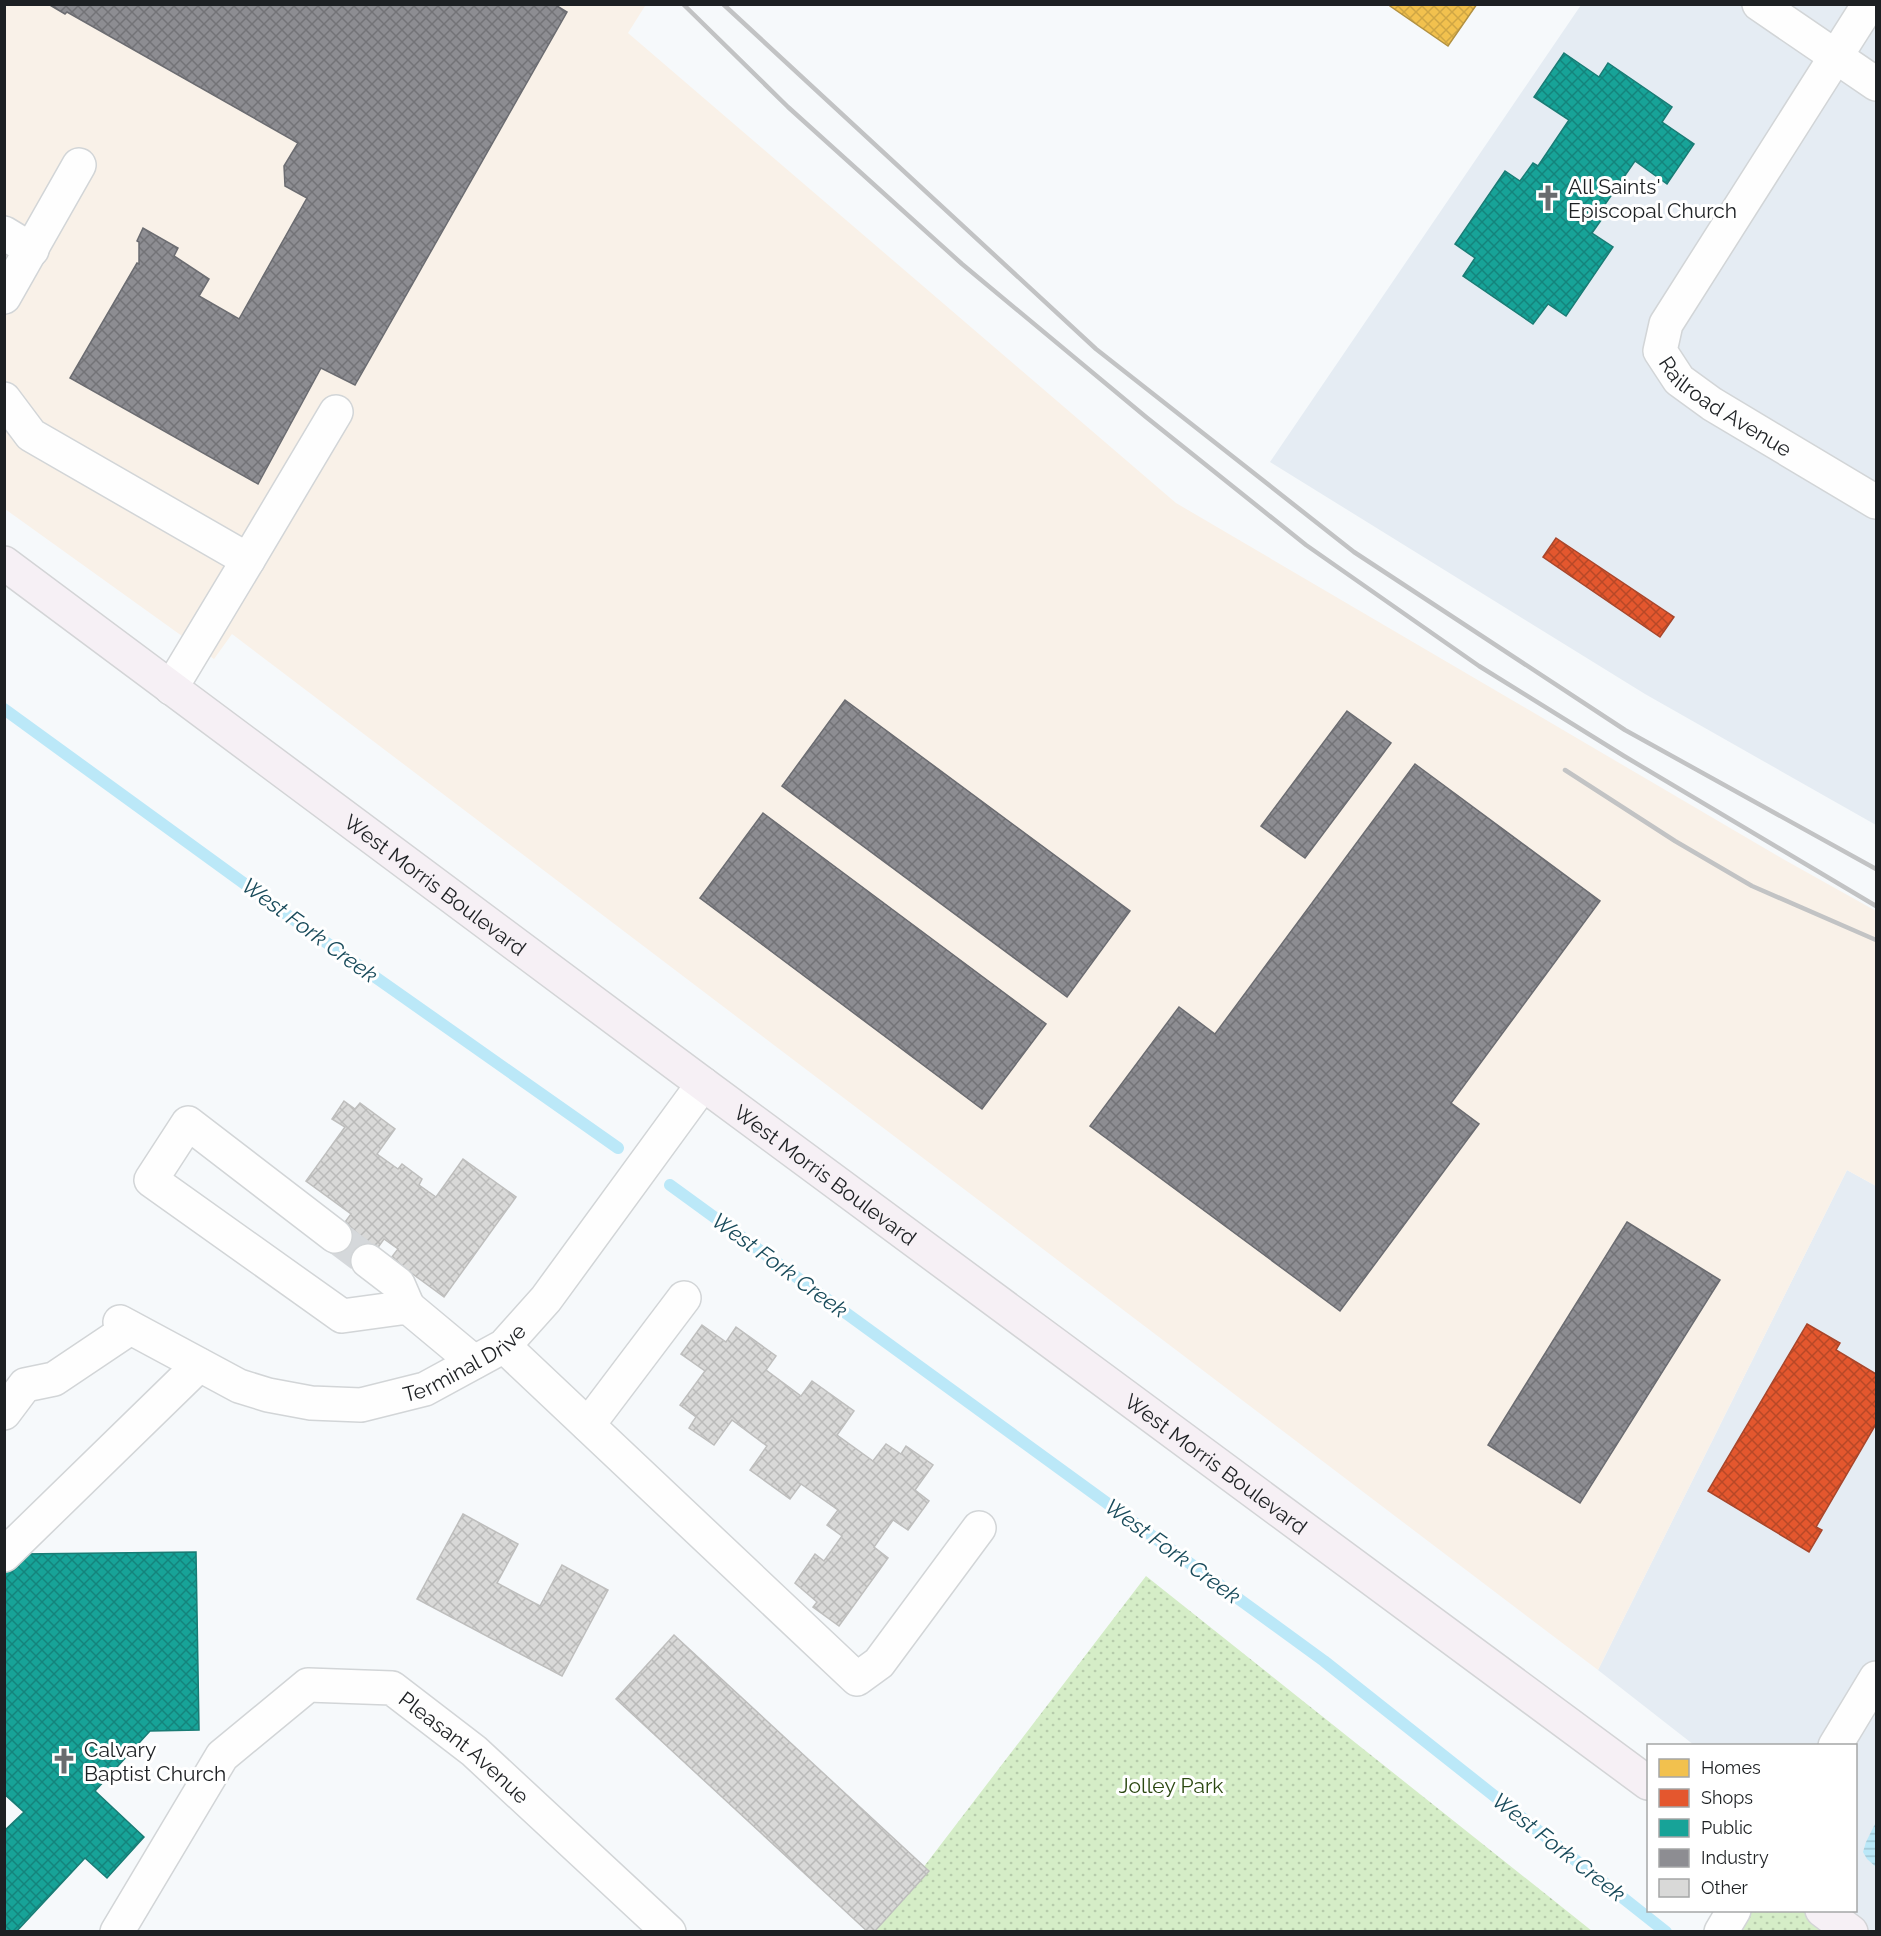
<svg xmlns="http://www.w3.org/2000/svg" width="1881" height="1936" font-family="Raleway,sans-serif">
	<defs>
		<pattern id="green-dots" width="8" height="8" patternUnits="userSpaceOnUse" patternTransform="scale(1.5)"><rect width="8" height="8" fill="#d5edc7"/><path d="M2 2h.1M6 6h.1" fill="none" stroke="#b6cbab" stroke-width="1.8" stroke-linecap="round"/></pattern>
		<pattern id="water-rules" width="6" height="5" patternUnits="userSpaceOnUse" patternTransform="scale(1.5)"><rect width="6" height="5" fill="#bbe8f8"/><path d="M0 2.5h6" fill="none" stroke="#a0c7d4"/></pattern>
		<pattern id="homes-cross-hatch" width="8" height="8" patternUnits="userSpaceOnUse" patternTransform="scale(1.5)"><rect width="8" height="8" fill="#f2c14e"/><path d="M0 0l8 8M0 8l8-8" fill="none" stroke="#cfa644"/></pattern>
		<pattern id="shops-cross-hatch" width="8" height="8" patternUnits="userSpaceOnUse" patternTransform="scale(1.5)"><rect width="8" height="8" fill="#e4572e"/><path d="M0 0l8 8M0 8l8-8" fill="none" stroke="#b84827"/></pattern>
		<pattern id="public-cross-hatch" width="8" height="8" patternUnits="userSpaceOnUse" patternTransform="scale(1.5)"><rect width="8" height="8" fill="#17a398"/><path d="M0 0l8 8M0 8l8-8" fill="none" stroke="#14847c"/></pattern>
		<pattern id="industry-cross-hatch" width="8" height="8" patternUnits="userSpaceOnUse" patternTransform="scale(1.5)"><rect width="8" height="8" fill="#8d8d92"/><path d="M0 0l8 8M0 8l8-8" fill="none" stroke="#737377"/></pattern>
		<pattern id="building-cross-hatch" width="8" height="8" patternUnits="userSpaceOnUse" patternTransform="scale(1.5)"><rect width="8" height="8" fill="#d9d9d8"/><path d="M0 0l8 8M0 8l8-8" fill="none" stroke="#babab9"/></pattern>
	</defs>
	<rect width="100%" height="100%" fill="#f6f9fb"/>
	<path fill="#e5ecf3" d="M 1581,5 L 1876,5 L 1876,825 L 1645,694 L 1270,462 Z
		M 1847,1170 L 1876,1186 L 1876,1931 L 1772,1931 L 1786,1911 L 1856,1910 L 1856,1746 L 1694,1745 L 1598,1670 Z"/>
	<path fill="#f9f1e8" d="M 5,5 L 643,5 L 645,6 L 628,33 L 1176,503 L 1783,859 L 1876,911 L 1876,1186 L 1847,1170 L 1598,1670 L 232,634 L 214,659 L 5,509 Z"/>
	<path fill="url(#green-dots)" d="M 1146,1576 L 1592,1931 L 874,1932 Z
		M 1734,1910 L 1825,1911 L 1855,1932 L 1721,1932 Z"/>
	<path fill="url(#water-rules)" d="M 1876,1822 L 1876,1867 L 1867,1859 L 1863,1852 L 1866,1842 Z"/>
	<path fill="url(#homes-cross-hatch)" stroke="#b29141" stroke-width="1.5" d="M 1391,4 L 1477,4 L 1448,46 L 1390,6 Z"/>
	<path fill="url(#shops-cross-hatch)" stroke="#a8462b" stroke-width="1.5" d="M 1556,538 L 1674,617 L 1660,637 L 1543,557 Z
		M 1807,1324 L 1840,1343 L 1836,1350 L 1876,1374 L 1876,1424 L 1816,1527 L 1822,1530 L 1809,1552 L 1708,1491 Z"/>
	<path fill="url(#public-cross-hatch)" stroke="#197c75" stroke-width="1.5" d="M 1564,53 L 1599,77 L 1608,63 L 1672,107 L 1662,122 L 1694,144 L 1667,184 L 1635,161 L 1599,213 L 1604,216 L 1592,233 L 1613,247 L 1566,316 L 1548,304 L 1533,324 L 1463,276 L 1475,258 L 1455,244 L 1505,171 L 1520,181 L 1533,163 L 1538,166 L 1569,120 L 1534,97 Z
		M 196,1552 L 199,1730 L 150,1731 L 95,1791 L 144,1837 L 107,1878 L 85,1858 L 16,1932 L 4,1932 L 4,1831 L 24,1812 L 4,1794 L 4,1571 L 20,1554 Z"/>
	<path fill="url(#industry-cross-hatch)" stroke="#6b6c71" stroke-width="1.5" d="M 48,4 L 554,4 L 567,12 L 355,385 L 321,368 L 258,484 L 70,378 L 137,263 L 139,264 L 139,242 L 137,241 L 143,228 L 178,248 L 174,256 L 209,279 L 199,296 L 239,319 L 307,198 L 285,186 L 284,166 L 298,143 L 67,12 L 65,14 Z
		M 845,700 L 1130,911 L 1067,997 L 782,786 Z
		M 1347,711 L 1391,743 L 1305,858 L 1261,826 Z
		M 1415,764 L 1600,901 L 1451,1103 L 1479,1124 L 1340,1311 L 1090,1126 L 1179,1007 L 1215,1034 Z
		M 763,813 L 1046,1024 L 982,1109 L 700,898 Z
		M 1627,1222 L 1720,1280 L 1580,1503 L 1488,1445 Z"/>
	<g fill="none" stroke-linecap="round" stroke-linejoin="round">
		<path stroke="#bbe8f8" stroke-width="12" d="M 4,709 L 297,922 L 618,1148
			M 670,1185 L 1324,1661 L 1666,1932"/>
	</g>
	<path fill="url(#building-cross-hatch)" stroke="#bebebd" stroke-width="1.5" d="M 344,1101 L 355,1109 L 360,1103 L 395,1129 L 377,1154 L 398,1169 L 402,1164 L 422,1179 L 419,1185 L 436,1197 L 463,1159 L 516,1197 L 444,1297 L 391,1258 L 398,1249 L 384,1239 L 361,1271 L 327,1247 L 351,1214 L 306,1181 L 345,1127 L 332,1119 Z
		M 702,1325 L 726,1342 L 736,1327 L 776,1356 L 766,1370 L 801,1396 L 812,1381 L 854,1411 L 837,1435 L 873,1461 L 886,1444 L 901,1454 L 906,1446 L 933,1465 L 915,1490 L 929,1501 L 908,1530 L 893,1520 L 874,1547 L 888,1558 L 839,1626 L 813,1607 L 817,1602 L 795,1583 L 815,1554 L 824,1561 L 842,1536 L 827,1525 L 838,1510 L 801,1484 L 790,1499 L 750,1470 L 767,1446 L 732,1420 L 714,1445 L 689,1428 L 696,1417 L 680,1405 L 705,1371 L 681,1354 Z
		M 463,1514 L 518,1544 L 497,1583 L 540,1606 L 562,1565 L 608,1590 L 562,1676 L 417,1599 Z
		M 674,1635 L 929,1871 L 874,1932 L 868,1932 L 616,1699 Z"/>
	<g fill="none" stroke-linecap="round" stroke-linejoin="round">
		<path stroke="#d5d8db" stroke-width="33" stroke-dasharray="33 16" stroke-linecap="butt" d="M 335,1236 L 368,1261"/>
		<g stroke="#d2d5d7" stroke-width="36">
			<g id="minor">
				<path d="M 1759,4 L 1876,84"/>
				<path id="s1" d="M 1869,4 L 1666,324 L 1660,351 L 1679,380 L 1712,404 L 1876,502"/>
				<path d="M 4,233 L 32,250"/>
				<path d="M 4,297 L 79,165"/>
				<path d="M 4,399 L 31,435 L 248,560 L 336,412"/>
				<path d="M 171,688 L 248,560"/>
				<path d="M 335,1236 L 188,1123 L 151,1180 L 342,1316 L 408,1307 L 474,1362"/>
				<path d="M 368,1261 L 398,1284 L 408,1307"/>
				<path id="s2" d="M 120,1322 L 239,1386 L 268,1395 L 311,1403 L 361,1405 L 425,1389 L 504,1346 L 546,1299 L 703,1084"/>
				<path d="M 504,1346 L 857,1679 L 879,1663 L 979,1528"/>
				<path d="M 4,1413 L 25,1385 L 54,1379 L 130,1328"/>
				<path d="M 588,1425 L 684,1298"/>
				<path d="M 4,1555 L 199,1365"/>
				<path d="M 1835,1746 L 1876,1678"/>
				<path id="s3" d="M 117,1932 L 222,1756 L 308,1685 L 392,1688 L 474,1751 L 669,1932"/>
				<path d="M 1721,1932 L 1734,1910"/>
			</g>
		</g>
		<g stroke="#d3d4d6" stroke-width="36">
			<g id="major">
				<path id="s4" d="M 4,563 L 703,1084 L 1648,1783"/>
				<path d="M 1822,1910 L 1851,1932"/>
			</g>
		</g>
		<use href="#minor" stroke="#fefefe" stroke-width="33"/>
		<use href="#major" stroke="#f6f0f5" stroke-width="33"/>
		<path stroke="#c2c3c4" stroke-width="4.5" d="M 683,4 L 788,107 L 962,264 L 1146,417 L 1306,545 L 1479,666 L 1624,756 L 1876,906
			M 723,4 L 1096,349 L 1354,552 L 1625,730 L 1876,869
			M 1565,770 L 1675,841 L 1752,886 L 1876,940"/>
	</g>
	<defs>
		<g id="church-bare" transform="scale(2.07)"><path d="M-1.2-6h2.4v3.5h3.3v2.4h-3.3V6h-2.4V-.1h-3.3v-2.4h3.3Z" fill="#696c6f" stroke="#fff" stroke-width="2.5" paint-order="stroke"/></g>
	</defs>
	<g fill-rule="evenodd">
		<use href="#church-bare" x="1548" y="198"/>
		<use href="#church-bare" x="64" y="1761"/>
	</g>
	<g text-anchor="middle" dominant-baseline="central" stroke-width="6" stroke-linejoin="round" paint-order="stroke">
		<g font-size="21" fill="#1d2023" stroke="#fff" text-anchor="start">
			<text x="1568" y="186">All Saints'<tspan x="1568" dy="24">Episcopal Church</tspan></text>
			<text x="84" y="1749">Calvary<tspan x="84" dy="24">Baptist Church</tspan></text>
		</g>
		<g font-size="21" fill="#1d2023" stroke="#fff">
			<text stroke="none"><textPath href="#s1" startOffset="494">Railroad Avenue</textPath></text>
			<text stroke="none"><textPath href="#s4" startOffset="538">West Morris Boulevard</textPath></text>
			<text stroke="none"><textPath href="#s4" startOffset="1024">West Morris Boulevard</textPath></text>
			<text stroke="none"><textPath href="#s2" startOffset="372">Terminal Drive</textPath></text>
			<text stroke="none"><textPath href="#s4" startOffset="1510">West Morris Boulevard</textPath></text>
			<text stroke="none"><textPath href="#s3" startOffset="494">Pleasant Avenue</textPath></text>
		</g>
		<g font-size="21" fill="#2b4811" stroke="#fff">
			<text x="1171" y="1785">Jolley Park</text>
		</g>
		<g font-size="22" font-style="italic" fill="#194b5b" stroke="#fff">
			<text transform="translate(310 930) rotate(36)">West Fork Creek</text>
			<text transform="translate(780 1265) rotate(36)">West Fork Creek</text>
			<text transform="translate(1173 1551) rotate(36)">West Fork Creek</text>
			<text transform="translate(1559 1847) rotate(38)">West Fork Creek</text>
		</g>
	</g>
	<rect width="1881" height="1936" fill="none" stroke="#1d2023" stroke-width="12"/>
	<rect x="1647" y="1744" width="210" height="168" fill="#ffffff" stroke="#a5a6a7" stroke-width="1.5"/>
	<rect x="1659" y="1759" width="30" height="18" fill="#f2c14e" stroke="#a5a6a7" stroke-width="1.5"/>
	<text x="1701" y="1774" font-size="18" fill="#1d2023">Homes</text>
	<rect x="1659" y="1789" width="30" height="18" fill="#e4572e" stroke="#a5a6a7" stroke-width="1.5"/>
	<text x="1701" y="1804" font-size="18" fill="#1d2023">Shops</text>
	<rect x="1659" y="1819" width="30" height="18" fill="#17a398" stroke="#a5a6a7" stroke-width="1.5"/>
	<text x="1701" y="1834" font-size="18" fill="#1d2023">Public</text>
	<rect x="1659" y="1849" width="30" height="18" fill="#8d8d92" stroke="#a5a6a7" stroke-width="1.5"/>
	<text x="1701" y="1864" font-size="18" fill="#1d2023">Industry</text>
	<rect x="1659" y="1879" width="30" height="18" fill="#d9d9d8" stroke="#a5a6a7" stroke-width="1.5"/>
	<text x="1701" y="1894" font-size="18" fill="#1d2023">Other</text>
</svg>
